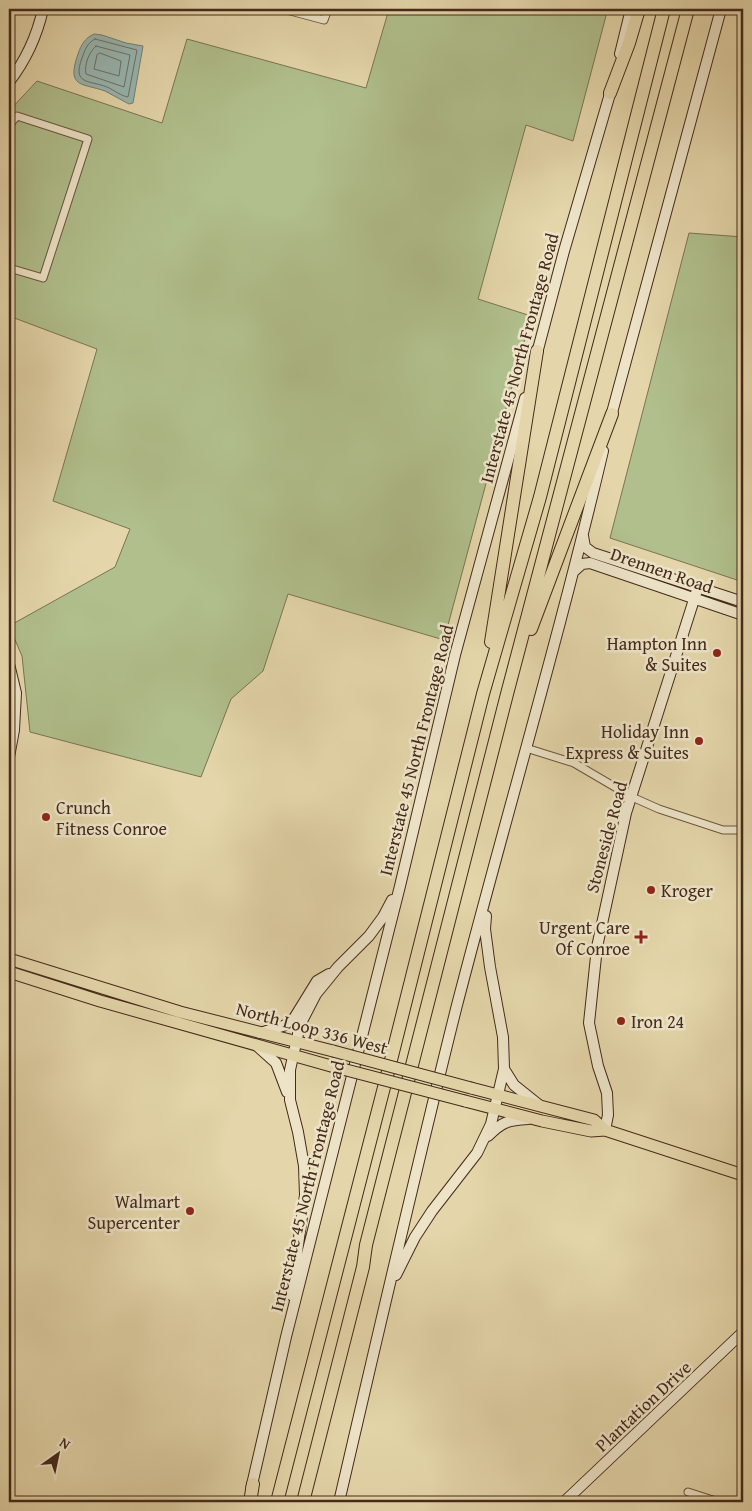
<svg xmlns="http://www.w3.org/2000/svg" width="752" height="1511" font-family="'Gentium Book Plus',serif">
	<rect width="100%" height="100%" fill="#e4d6aa"/>
	<filter id="stains"><feTurbulence type="fractalNoise" baseFrequency=".004" numOctaves="4"/><feColorMatrix values="0 0 0 0 .2 0 0 0 0 .09 0 0 0 0 .02 0 0 0 .5 -.17"/></filter>
	<radialGradient id="worn" r=".72"><stop offset=".6" stop-color="#630" stop-opacity="0"/><stop offset="1" stop-color="#630" stop-opacity=".3"/></radialGradient>
	<path fill="#b0bf8c" stroke="#7a7454" d="M 389,9 L 597,9 L 607,12 L 573,141 L 526,125 L 478,299 L 531,316 L 444,640 L 288,594 L 263,671 L 231,699 L 201,777 L 30,732 L 22,656 L 9,626 L 115,567 L 130,529 L 53,501 L 97,349 L 9,316 L 9,111 L 37,81 L 162,123 L 187,39 L 366,88 Z
		M 689,233 L 743,237 L 743,582 L 610,538 Z"/>
	<path fill="#98b7b2" stroke="#777f76" d="M 94,34 L 102,35 L 126,43 L 143,46 L 133,103 L 129,104 C 121,100 113,95 105,91 C 82,83 66,88 78,54 C 81,45 85,38 94,34 Z"/>
	<g fill="none" stroke-linecap="round" stroke-linejoin="round">
		<path stroke="#6e7066" stroke-width="1" d="M 95,39 L 137,50 L 128,97 C 121,96 114,90 107,87 C 89,80 72,85 82,58 C 85,50 87,43 95,39 Z
			M 96,46 L 130,55 L 124,87 L 86,74 C 84,65 89,52 96,46 Z
			M 100,53 L 121,61 L 119,76 L 94,69 L 97,55 Z"/>
		<g stroke="#6d553f" stroke-width="9">
			<path id="street" d="M 283,9 L 324,20 L 328,9
				M 9,125 L 17,116 L 88,139 L 43,278 L 9,268
				M 526,748 L 574,763 L 632,797 L 659,809 L 723,830 L 743,830
				M 688,1492 L 719,1502"/>
		</g>
		<g stroke="#452a1b" stroke-width="12">
			<path id="secondary" d="M 620,54 L 631,9
				M 9,82 C 26,60 37,36 43,9
				M 536,357 L 564,251 L 612,87
				M 610,420 L 721,9
				M 583,536 L 585,547 L 593,553 L 743,602
				M 573,572 L 582,564 L 590,563 L 743,615
				M 9,664 L 16,693 L 14,730 L 9,757
				M 260,1033 L 286,1025 L 293,1020 L 317,981 L 329,974
				M 256,1045 L 276,1063 L 287,1092
				M 504,1069 L 514,1085 L 539,1105
				M 605,1130 L 608,1115 L 607,1093 L 598,1066 L 589,1023 L 597,947 L 626,813 L 698,587
				M 488,1136 C 502,1122 508,1120 528,1119
				M 396,1275 L 415,1237 L 432,1211 L 477,1153 L 491,1124 L 504,1069 L 503,1037 L 490,967 L 485,929 L 486,916
				M 291,1295 L 305,1195 L 304,1166 L 298,1132 L 290,1100 L 290,1070 L 300,1025 L 316,994 L 338,967 L 369,936 L 383,917 L 392,900
				M 251,1489 L 286,1337 L 400,886 L 455,655 L 525,398
				M 339,1502 C 377,1338 415,1173 456,1009 C 504,823 559,638 603,451
				M 564,1502 L 743,1332"/>
		</g>
		<g stroke="#452a1b" stroke-width="13">
			<path id="primary" d="M 9,959 L 180,1012 L 333,1051
				M 9,972 L 100,1001 L 331,1066
				M 471,1088 L 594,1120 L 605,1130
				M 465,1101 L 542,1121 L 591,1131 L 605,1130 L 743,1175"/>
		</g>
		<g stroke="#452a1b" stroke-width="14">
			<path id="highway" d="M 610,93 L 629,43 L 639,9
				M 531,629 L 612,414
				M 491,642 L 537,351
				M 250,1502 L 253,1484
				M 277,1502 L 390,1064 L 483,694 L 540,497 L 664,9
				M 303,1502 L 363,1267 L 366,1245 L 507,694 L 688,9"/>
		</g>
		<use href="#street" stroke="#ede4c8" stroke-width="7"/>
		<use href="#secondary" stroke="#ede4c8" stroke-width="10"/>
		<use href="#primary" stroke="#e4d6aa" stroke-width="11"/>
		<use href="#highway" stroke="#e4d6aa" stroke-width="12"/>
		<g stroke="#452a1b" stroke-width="13" stroke-linecap="butt">
			<path id="primary-bridge" d="M 333,1051 L 471,1088
				M 331,1066 L 465,1101"/>
		</g>
		<use href="#primary-bridge" stroke="#e4d6aa" stroke-width="11"/>
	</g>
	<g fill="#8f2418" stroke="#ede4c8" stroke-width="2">
		<circle cx="717" cy="653" r="5"/>
		<circle cx="699" cy="741" r="5"/>
		<circle cx="46" cy="817" r="5"/>
		<circle cx="651" cy="890" r="5"/>
		<path d="M638.5 929.5h5v5h5v5h-5v5h-5v-5h-5v-5h5z"/>
		<circle cx="621" cy="1021" r="5"/>
		<circle cx="190" cy="1211" r="5"/>
	</g>
	<g text-anchor="middle" dominant-baseline="central" stroke-width="5" stroke-linejoin="round" paint-order="stroke">
		<g font-size="18" fill="#452a1b" stroke="#ede4c8">
			<text transform="translate(519 358) rotate(-75)">Interstate 45 North Frontage Road</text>
			<text transform="translate(662 570) rotate(19)">Drennen Road</text>
			<text transform="translate(416 750) rotate(-76)">Interstate 45 North Frontage Road</text>
			<text transform="translate(606 837) rotate(-75)">Stoneside Road</text>
			<text transform="translate(312 1028) rotate(15)">North Loop 336 West</text>
			<text transform="translate(307 1186) rotate(-76)">Interstate 45 North Frontage Road</text>
			<text transform="translate(643 1406) rotate(-43)">Plantation Drive</text>
		</g>
		<g font-size="18" fill="#452a1b" stroke="#ede4c8" text-anchor="end">
			<text x="707" y="643">Hampton Inn<tspan x="707" dy="21">&amp; Suites</tspan></text>
			<text x="689" y="731">Holiday Inn<tspan x="689" dy="21">Express &amp; Suites</tspan></text>
			<text x="56" y="807" text-anchor="start">Crunch<tspan x="56" dy="21">Fitness Conroe</tspan></text>
			<text x="661" y="890" text-anchor="start">Kroger</text>
			<text x="630" y="927">Urgent Care<tspan x="630" dy="21">Of Conroe</tspan></text>
			<text x="631" y="1021" text-anchor="start">Iron 24</text>
			<text x="180" y="1201">Walmart<tspan x="180" dy="21">Supercenter</tspan></text>
		</g>
	</g>
	<rect width="752" height="1511" fill="none" stroke="#e4d6aa" stroke-width="30"/>
	<rect x="10" y="10" width="732" height="1491" fill="none" stroke="#452a1b" stroke-width="2.5"/>
	<rect x="15" y="15" width="722" height="1481" fill="none" stroke="#452a1b"/>
	<g transform="translate(58 1454) rotate(33)" stroke="#ede4c8" stroke-width="4" paint-order="stroke">
	<path d="M0-4L9 19L0 12L-9 19Z" fill="#452a1b"/>
	<text y="-8" font-size="14" font-weight="bold" text-anchor="middle" fill="#452a1b">N</text>
	</g>
	<rect width="100%" height="100%" filter="url(#stains)"/>
	<rect width="100%" height="100%" fill="url(#worn)"/>
</svg>
